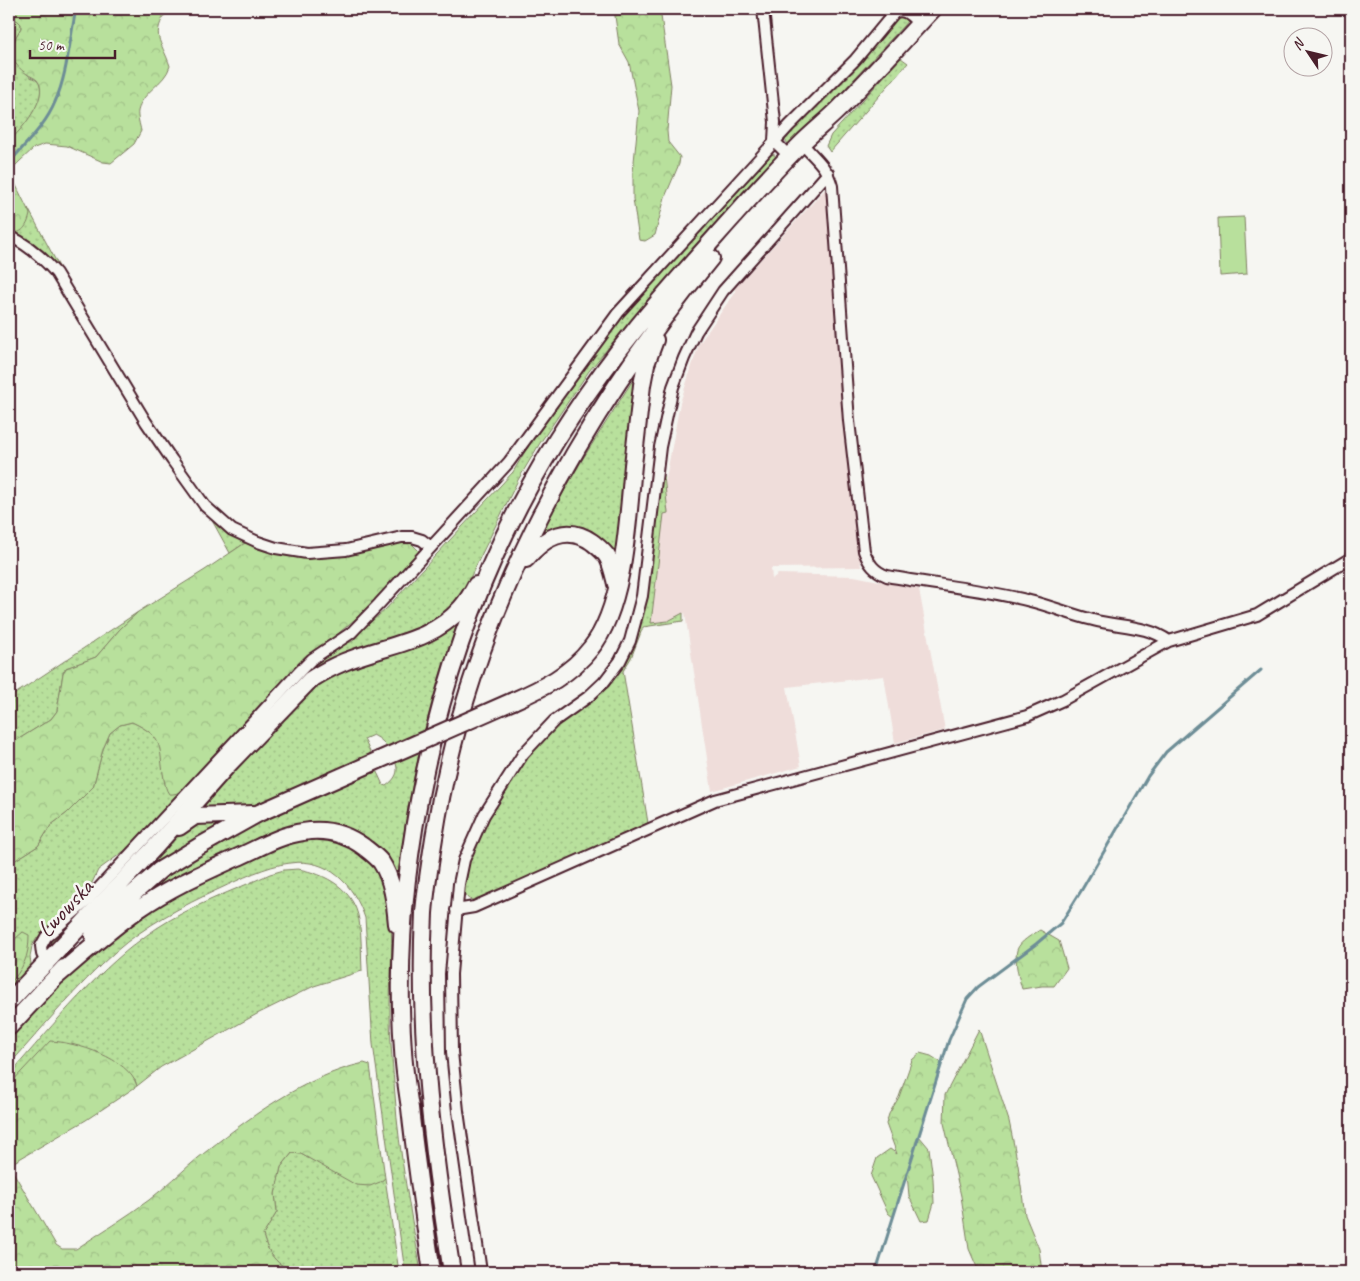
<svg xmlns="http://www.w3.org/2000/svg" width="1360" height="1281" font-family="Caveat,sans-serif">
	<defs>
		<pattern id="grass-dots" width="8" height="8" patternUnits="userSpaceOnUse" patternTransform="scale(1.25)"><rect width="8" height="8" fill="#b8e09c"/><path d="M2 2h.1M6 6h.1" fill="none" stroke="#a0c087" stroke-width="1.8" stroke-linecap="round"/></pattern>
		<pattern id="forest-crowns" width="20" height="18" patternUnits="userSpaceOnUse" patternTransform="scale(1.25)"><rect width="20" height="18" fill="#b8e09c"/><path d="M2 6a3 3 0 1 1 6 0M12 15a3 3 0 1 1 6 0" fill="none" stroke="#a0c087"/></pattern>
	</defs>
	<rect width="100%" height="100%" fill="#f6f6f2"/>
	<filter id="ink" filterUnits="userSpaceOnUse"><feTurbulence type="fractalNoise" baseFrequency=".02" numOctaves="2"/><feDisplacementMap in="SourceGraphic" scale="10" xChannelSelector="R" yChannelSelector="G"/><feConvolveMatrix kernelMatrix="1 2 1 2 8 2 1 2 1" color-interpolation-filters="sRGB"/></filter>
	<g filter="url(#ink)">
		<path fill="#efddda" d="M 830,184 L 861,567 L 771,568 L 772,579 L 778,574 L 854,576 L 919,589 L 945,730 L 895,743 L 884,676 L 787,687 L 801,766 L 712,791 L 685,613 L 667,621 L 651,623 L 664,513 L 668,513 L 665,484 L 680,403 L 699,344 L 735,292 L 735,288 Z"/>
		<path fill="url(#grass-dots)" stroke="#818064" d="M 900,15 L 907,17 L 907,21 L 904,25 L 794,144 L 789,145 L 784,139 L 784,137 L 812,112 L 887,30 L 897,17 Z
			M 17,20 L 21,23 L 21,28 L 13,42 C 17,50 21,67 27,74 C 31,79 38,78 40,86 C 45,103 20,132 9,141 L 9,21 Z
			M 901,58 L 908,63 L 830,152 L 826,146 L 831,135 Z
			M 770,154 L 775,155 L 776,161 L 618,336 L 589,371 L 540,443 L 518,480 L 469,580 L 457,600 L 448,611 L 418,631 L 326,663 L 54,946 L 51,946 L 51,940 L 82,909 L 310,665 L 332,650 L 353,641 L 366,626 L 385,610 L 513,472 L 541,424 L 562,399 L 615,323 L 765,156 Z
			M 28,208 L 75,297 L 12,233 L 30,214 Z
			M 638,372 L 618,561 L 557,528 L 539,535 L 582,460 Z
			M 664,476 L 668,513 L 664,514 L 651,623 L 668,621 L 683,613 L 683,621 L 643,627 L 631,658 L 623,671 L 648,823 L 477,900 C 458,902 464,879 466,868 C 472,841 487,819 501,796 C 516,773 530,748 551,729 C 576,707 605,693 624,664 C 653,619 652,538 660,486 L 662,477 Z
			M 209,515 L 249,543 L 245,543 L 230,553 Z
			M 138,612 L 120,629 L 96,657 L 66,668 L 63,673 L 57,711 L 51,719 L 9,745 L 9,698 Z
			M 460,617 C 427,703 408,792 397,884 L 394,876 L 317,824 L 111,921 L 152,882 L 249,826 L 376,770 L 383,785 L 386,786 C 401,775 399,766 390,752 C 386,744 381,739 373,735 L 364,739 L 371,754 L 259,804 L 245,809 L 195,811 L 317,682 Z
			M 132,722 C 169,739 159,750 165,784 L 190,786 L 138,841 L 98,870 L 85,898 L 37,938 L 32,946 L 30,957 L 31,964 L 27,972 L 9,993 L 9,864 L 38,846 L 51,825 L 67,813 L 93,787 L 103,749 L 110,733 L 120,725 Z
			M 219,822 L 223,824 L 222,825 L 184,845 L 159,862 L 137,880 L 136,879 C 152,862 174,831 196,824 C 203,822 212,823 219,822 Z
			M 327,836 C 347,846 369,852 379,873 C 399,910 389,973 390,1016 C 390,1042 393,1069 395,1095 C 399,1155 411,1213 421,1272 L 405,1272 L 373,1044 L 365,918 C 354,885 328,857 290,863 C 265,866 241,879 219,889 C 182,906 146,925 115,952 C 77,986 43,1027 9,1065 L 9,1038 L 74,969 L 155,904 L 281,843 Z
			M 298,869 C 326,874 354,889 359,920 C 362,936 361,955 362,971 L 314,986 L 257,1014 L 161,1067 L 137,1086 L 135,1080 L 20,1075 L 9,1085 L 9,1075 C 55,1023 99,967 157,928 C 192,905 233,891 270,874 L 284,870 Z
			M 292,1153 L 301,1154 L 316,1162 L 380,1182 L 385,1178 L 399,1272 L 301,1272 C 280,1270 268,1255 263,1235 L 277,1212 L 275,1194 L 281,1167 Z"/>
		<path fill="url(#forest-crowns)" stroke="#818064" d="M 9,9 L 168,9 C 150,37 161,39 170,66 C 165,84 141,92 138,111 C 137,117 140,125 141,131 L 134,144 L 111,163 L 103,162 L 67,146 L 45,144 L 34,148 L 20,161 L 12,169 L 11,175 L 30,214 C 28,225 22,236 9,232 L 9,141 C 20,132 51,96 37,80 C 35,78 30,76 27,74 C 20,70 15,63 11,57 L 13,42 L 21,28 L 21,24 L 17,20 L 9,21 Z
			M 614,9 L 660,9 L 671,85 L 667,131 L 668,142 L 680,157 L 679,164 L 665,197 L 655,235 L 645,241 L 639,240 L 633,199 L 633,172 L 639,111 L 629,62 L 619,44 Z
			M 408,540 L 420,552 L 369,607 L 318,651 L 224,744 C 216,759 188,797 169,794 C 166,790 165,785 164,779 C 158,747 166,738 132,722 L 120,725 L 110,733 L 103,749 L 93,787 L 67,813 L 51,825 L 38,846 L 9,864 L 9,745 L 51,719 L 57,711 L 63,673 L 66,668 L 96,657 L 120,629 L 138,612 L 205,570 L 245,543 L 298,554 Z
			M 1040,930 L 1059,941 L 1067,968 L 1054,986 L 1042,986 L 1022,989 C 1019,979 1014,961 1017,950 C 1020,941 1032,935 1040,930 Z
			M 23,932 L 29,935 C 29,958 23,968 9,985 L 9,944 Z
			M 979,1029 L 1009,1121 L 1018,1165 L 1025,1215 L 1039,1249 L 1042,1272 L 979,1272 L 969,1249 L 961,1196 L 944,1123 L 945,1095 Z
			M 50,1041 C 75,1042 129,1058 137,1086 L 86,1120 L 9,1165 L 56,1245 L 62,1249 L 76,1249 C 100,1233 126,1217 149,1200 C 166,1187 181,1172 198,1158 C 247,1119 302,1077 364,1063 L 370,1065 L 385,1178 L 380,1182 L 370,1186 L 356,1185 L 301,1154 L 292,1153 L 281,1167 L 275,1194 L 277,1212 L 263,1235 C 268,1255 280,1270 301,1272 L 9,1272 L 9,1085 Z
			M 920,1053 L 931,1056 L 942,1063 L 919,1136 L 929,1148 L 933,1179 L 934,1203 L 929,1220 L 921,1221 L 909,1196 L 907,1174 L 893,1217 L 888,1213 L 871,1176 L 877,1158 L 890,1149 L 897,1154 L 886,1124 L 889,1114 L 899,1097 L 912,1060 Z"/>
		<path fill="#b8e09c" stroke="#818064" d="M 1244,217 L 1247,274 L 1220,276 L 1218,218 Z"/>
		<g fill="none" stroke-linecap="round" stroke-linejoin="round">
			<path stroke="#6d8d96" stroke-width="3" d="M 9,163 C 25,144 46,125 55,102 C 67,76 70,38 76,9
				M 876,1272 L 949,1040 L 967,999 L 978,987 L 1036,944 L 1061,923 L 1081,891 L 1148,776 L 1166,752 L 1261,670"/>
			<g stroke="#4a1f2b" stroke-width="14">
				<path id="minor" d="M 763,9 L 775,122 L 774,141 L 790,157
					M 807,149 C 819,162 827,168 832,186 L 849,421 L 864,551 C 869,564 874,571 887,576 C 935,585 983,589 1030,601 C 1051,606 1072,615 1093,620 C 1119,627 1147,625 1169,641
					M 9,236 C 27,244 43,258 56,273 L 146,422 L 172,460 L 205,506 L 232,530 L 258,542 L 276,548 L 307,553 L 346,550 L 402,537 L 412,537 L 422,540 L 431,547
					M 456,910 L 474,907 L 715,800 L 1027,716 L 1063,700 L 1169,641 L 1257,615 L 1351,558
					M 48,966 L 42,954 L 41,946 L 46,937 L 86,902 L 300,671 L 312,659 L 351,633 L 379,604 L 509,462 L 618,313 L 789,126 L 855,60 L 894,13 C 904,7 912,17 919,24
					M 481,1272 L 458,1111 L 452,1052 L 451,974 L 459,884 L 464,860 L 484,815 L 523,754 L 554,721 L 588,697 L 604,682 L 620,661 L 630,641 L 642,596 L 660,447 L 673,387 L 684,358 L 696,332 L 723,291 L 828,173"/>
			</g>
			<g stroke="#4a1f2b" stroke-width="20">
				<path id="primary" d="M 526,559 C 543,538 567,524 592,542 C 597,546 605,552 608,558 C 612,566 614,576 616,584
					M 513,701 C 543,688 571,674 591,648 C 625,606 628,517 633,465 C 636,438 639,411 642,385 L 646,364 L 655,340
					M 179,827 L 195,816 L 253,814
					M 93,935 L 116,909 L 160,870 L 198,847 L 259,813 L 379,760
					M 57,976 C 84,953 110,929 139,909 C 169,888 203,873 236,858 C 257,849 280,835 303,832 C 326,828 345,833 364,847 C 369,851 376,856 381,862 C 393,880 395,903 397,924
					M 9,1002 L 156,846 L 226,767 L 310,680 C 321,673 332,667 344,662 C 384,645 431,643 461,608 C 467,601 472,593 476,585
					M 9,1027 L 64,968
					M 432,1272 C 424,1218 416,1163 410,1108 C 407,1089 404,1070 403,1050 C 390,872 436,665 519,506 C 552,442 593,382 638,326 C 661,298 685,271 709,244 C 739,210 770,175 802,143 C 814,131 827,121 839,109 C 871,77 902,42 933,9
					M 452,1272 C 433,1154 418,1034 424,913 C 426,888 430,863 434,838 C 467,623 574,424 711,258"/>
			</g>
			<use href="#minor" stroke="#f6f6f2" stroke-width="10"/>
			<use href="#primary" stroke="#f6f6f2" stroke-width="16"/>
			<g stroke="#4a1f2b" stroke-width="20" stroke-linecap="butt">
				<path id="primary-bridge" d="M 379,760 L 513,701"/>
			</g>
			<use href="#primary-bridge" stroke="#f6f6f2" stroke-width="16"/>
		</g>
	</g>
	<g text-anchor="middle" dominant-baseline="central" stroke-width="5" stroke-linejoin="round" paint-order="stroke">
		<g font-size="24" fill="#4a1f2b" stroke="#f6f6f2">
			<text transform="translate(65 908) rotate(-47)">Lwowska</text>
		</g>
	</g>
	<rect width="1360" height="1281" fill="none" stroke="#f6f6f2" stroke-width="30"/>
	<rect x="15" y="15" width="1330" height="1251" fill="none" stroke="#4a1f2b" stroke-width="2" filter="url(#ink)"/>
	<g transform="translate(1308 52) rotate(305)"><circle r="24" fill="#f6f6f2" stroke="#b1a0a2"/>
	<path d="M0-4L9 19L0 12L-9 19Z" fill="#4a1f2b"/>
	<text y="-8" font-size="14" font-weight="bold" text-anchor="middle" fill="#4a1f2b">N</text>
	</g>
	<path d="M30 50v8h85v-8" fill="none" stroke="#4a1f2b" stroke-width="2.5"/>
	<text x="38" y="50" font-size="15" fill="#4a1f2b" stroke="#f6f6f2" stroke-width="4" paint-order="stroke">50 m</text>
</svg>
